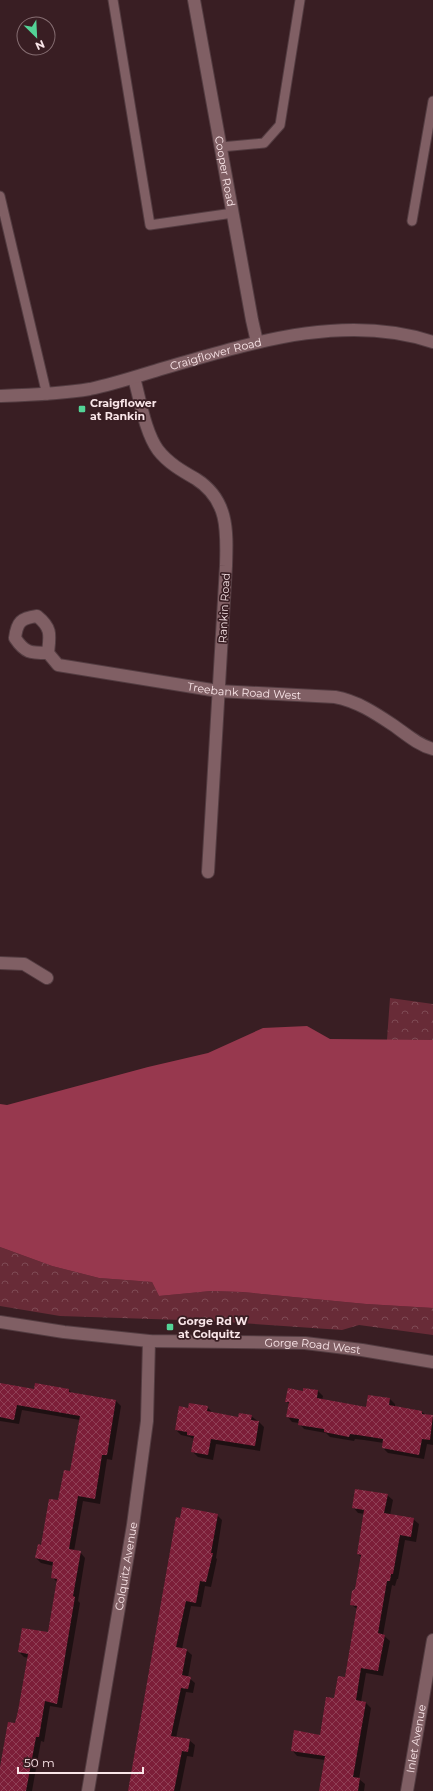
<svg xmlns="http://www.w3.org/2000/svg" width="433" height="1791" font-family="Montserrat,sans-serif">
	<defs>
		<pattern id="park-crowns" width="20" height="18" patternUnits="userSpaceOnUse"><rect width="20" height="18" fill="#682b37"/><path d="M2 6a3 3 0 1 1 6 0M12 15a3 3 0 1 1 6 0" fill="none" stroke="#7e4a54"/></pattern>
		<pattern id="building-cross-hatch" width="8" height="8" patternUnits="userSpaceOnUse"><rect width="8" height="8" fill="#7c1e38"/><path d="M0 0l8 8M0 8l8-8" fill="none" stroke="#8f3f55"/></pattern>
	</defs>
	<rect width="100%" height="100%" fill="#391e23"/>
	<path fill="url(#park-crowns)" d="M 390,998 L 433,1004 L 433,1040 L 387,1040 Z
		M 0,1247 L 52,1266 L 99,1278 L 152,1282 L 159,1296 L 211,1291 L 242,1292 L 366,1304 L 433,1308 L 433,1335 L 359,1325 L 342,1330 L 212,1321 L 60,1316 L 0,1306 Z"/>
	<path fill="#97384e" d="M 307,1026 L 330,1039 L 433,1040 L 433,1308 L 366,1304 L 242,1292 L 211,1291 L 159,1296 L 152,1282 L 99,1278 L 52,1266 L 0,1247 L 0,1104 L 7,1105 L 148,1067 L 208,1053 L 263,1028 Z"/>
	<path fill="#0007" d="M 0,1384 L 35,1390 L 69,1390 L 72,1393 L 116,1401 L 121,1406 L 112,1460 L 107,1459 L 100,1504 L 83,1501 L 74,1551 L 80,1552 L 85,1558 L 78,1601 L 80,1603 L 62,1708 L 50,1706 L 44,1742 L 41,1741 L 32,1791 L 0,1791 L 0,1773 L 16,1724 L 29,1658 L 24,1657 L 19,1652 L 49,1633 L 58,1583 L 52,1577 L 54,1566 L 41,1563 L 36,1558 L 71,1472 L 80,1420 L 22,1410 L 19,1424 L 0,1421 Z
		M 318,1391 L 323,1396 L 322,1400 L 367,1408 L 369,1396 L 390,1399 L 395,1404 L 395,1407 L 422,1412 L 426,1415 L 433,1416 L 433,1445 L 427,1444 L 424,1459 L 388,1453 L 383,1448 L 384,1443 L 364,1440 L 355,1439 L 354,1441 L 330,1437 L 326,1433 L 304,1429 L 299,1423 L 292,1422 L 287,1416 L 289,1404 L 286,1401 L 303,1392 Z
		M 207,1407 L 212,1412 L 239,1418 L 251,1416 L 259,1422 L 264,1427 L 260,1451 L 216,1444 L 213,1460 L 198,1457 L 193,1452 L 195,1440 L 190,1437 L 181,1435 L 176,1430 L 189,1409 Z
		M 387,1495 L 393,1500 L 390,1515 L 413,1519 L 419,1524 L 416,1542 L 405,1540 L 398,1579 L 397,1579 L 395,1586 L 392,1585 L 383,1635 L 390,1641 L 383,1676 L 366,1673 L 361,1702 L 366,1703 L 371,1708 L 359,1779 L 365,1784 L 364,1791 L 320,1791 L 325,1760 L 297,1756 L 292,1750 L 321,1736 L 346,1678 L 358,1610 L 351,1604 L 356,1590 L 362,1558 L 358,1554 L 365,1514 L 358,1513 L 353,1507 Z
		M 217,1515 L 222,1520 L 216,1558 L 217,1559 L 211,1587 L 205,1586 L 201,1607 L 191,1606 L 182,1649 L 186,1650 L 192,1655 L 188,1677 L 195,1683 L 193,1693 L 186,1692 L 176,1738 L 189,1740 L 195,1745 L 193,1757 L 187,1756 L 180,1791 L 129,1791 L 181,1519 Z"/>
	<path fill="url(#building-cross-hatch)" d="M 0,1383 L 34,1389 L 35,1383 L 69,1389 L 69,1392 L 116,1400 L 107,1455 L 102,1455 L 95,1499 L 78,1496 L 69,1549 L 81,1551 L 73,1596 L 75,1597 L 57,1704 L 45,1701 L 39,1737 L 36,1737 L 26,1791 L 0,1791 L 0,1767 L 8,1722 L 15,1723 L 18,1711 L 28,1654 L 18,1652 L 22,1628 L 48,1632 L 57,1579 L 51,1578 L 53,1562 L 35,1558 L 38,1544 L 41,1545 L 49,1499 L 58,1500 L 64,1470 L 70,1471 L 80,1416 L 17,1405 L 14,1420 L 0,1417 Z
		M 288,1388 L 303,1391 L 303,1388 L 318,1390 L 317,1398 L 366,1407 L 368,1395 L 390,1398 L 389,1405 L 422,1411 L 422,1414 L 433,1415 L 430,1440 L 422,1439 L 419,1455 L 382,1448 L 383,1439 L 358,1435 L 350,1434 L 349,1437 L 324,1432 L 324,1429 L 298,1425 L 299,1419 L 286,1417 L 289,1402 L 285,1402 Z
		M 189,1403 L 208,1406 L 207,1411 L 238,1417 L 239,1413 L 252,1415 L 251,1420 L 259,1421 L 255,1446 L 211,1439 L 208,1455 L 191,1452 L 194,1436 L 187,1435 L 187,1432 L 175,1430 L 179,1406 L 188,1408 Z
		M 355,1489 L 388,1494 L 384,1513 L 414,1518 L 411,1537 L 400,1535 L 393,1574 L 391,1574 L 390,1581 L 387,1581 L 378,1633 L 385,1635 L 378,1671 L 361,1668 L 356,1700 L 366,1702 L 353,1777 L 360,1778 L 358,1791 L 319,1791 L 325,1756 L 291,1751 L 294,1730 L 320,1735 L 326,1697 L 334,1698 L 338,1676 L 345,1677 L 357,1606 L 350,1605 L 352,1591 L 355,1589 L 361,1555 L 357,1554 L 364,1510 L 352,1508 Z
		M 182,1507 L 218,1514 L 211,1553 L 213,1553 L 206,1582 L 200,1581 L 196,1603 L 186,1601 L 176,1647 L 187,1649 L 182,1675 L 191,1677 L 188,1689 L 181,1688 L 171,1736 L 190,1739 L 188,1752 L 182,1751 L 174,1791 L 128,1791 L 175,1523 L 176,1517 L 180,1518 Z"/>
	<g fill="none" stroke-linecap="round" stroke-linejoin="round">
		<g stroke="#533c41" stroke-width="11">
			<path id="lane" d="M 113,0 L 150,225 L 233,213
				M 221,147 L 264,143 L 280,125 L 300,0
				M 0,196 L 47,395
				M 412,221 L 433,101"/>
		</g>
		<g stroke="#533c41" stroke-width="14">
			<g id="street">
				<path id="s1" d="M 194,0 L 252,320 L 257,342"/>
				<path d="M 134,378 C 140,399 145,432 158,450 C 168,463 182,471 196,479 C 229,500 227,532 226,566 L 208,872"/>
				<path id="s2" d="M 48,653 C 30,653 25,653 15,638 C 17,622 21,618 37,616 C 52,628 50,635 48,653 L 58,665 L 218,691 L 335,697 C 357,701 375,713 393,725 C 406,734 418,745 433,749"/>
				<path d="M 0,963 L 24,964 L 47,978"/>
				<path id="s3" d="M 88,1791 L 133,1525 L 147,1421 L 149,1341"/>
				<path id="s4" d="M 407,1791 L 433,1640"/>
			</g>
		</g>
		<g stroke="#533c41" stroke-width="14">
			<g id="secondary">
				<path id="s5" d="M 0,396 C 30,395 61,394 90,389 C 114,384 138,376 161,369 C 248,344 343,312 433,342"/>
				<path id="s6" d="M 0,1322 L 64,1332 L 149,1341 L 305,1343 L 362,1350 L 433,1362"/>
			</g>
		</g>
		<use href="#lane" stroke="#805f64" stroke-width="9"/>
		<use href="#street" stroke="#805f64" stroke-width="12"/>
		<use href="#secondary" stroke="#805f64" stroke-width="12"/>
	</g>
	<g fill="#53d396" stroke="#391e23" stroke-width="1.5">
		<rect x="78" y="405" width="8" height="8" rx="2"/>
		<rect x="166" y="1323" width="8" height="8" rx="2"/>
	</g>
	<g text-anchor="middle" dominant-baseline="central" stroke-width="3.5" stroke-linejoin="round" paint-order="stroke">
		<g font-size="11" fill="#f9e5e8" stroke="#391e23">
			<text stroke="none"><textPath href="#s1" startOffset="174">Cooper Road</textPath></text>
			<text stroke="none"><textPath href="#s5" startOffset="221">Craigflower Road</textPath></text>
			<text transform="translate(224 608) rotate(-87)">Rankin Road</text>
			<text stroke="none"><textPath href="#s2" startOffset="319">Treebank Road West</textPath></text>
			<text stroke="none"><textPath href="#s6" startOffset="314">Gorge Road West</textPath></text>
			<text stroke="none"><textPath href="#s3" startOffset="228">Colquitz Avenue</textPath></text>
			<text stroke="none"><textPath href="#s4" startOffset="53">Inlet Avenue</textPath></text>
		</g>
		<g font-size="11" font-weight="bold" fill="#f9e5e8" stroke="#391e23" text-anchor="start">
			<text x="90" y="403">Craigflower<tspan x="90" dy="13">at Rankin</tspan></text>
			<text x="178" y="1321">Gorge Rd W<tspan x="178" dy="13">at Colquitz</tspan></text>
		</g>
	</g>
	<g transform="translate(36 36) rotate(156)"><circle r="19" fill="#391e23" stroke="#866e72"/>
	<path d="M0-3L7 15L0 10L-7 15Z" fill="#53d396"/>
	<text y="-6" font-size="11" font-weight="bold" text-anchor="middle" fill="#f9e5e8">N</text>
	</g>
	<path d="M18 1767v6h125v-6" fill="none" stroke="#f9e5e8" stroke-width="2"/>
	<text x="24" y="1767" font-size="12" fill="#f9e5e8" stroke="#391e23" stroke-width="3" paint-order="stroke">50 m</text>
</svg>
